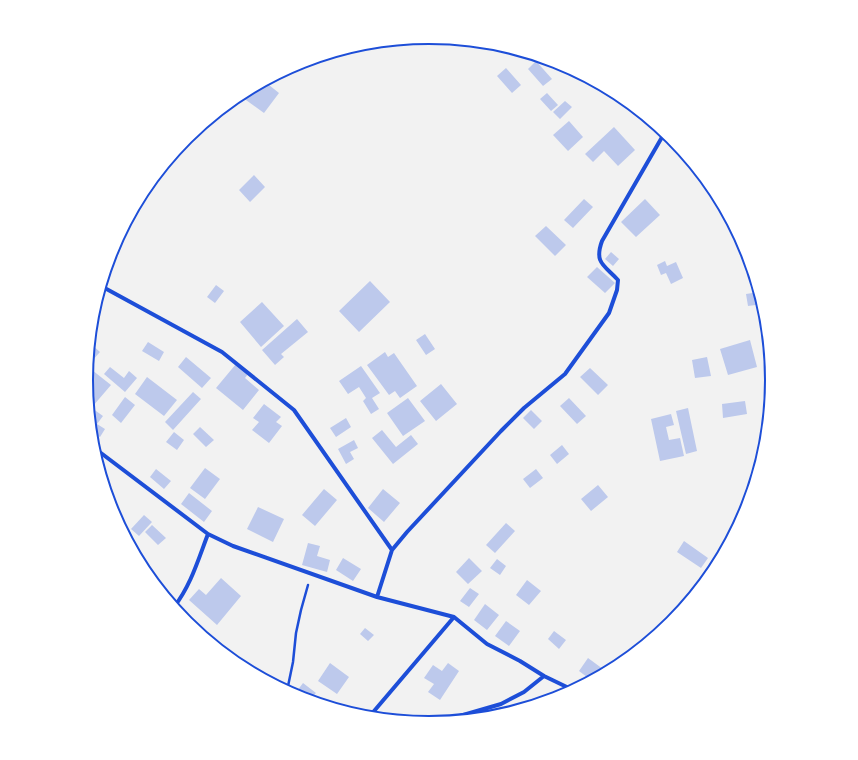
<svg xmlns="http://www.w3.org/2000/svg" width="858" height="760" font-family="'PT Sans Narrow',sans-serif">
	<rect width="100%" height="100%" fill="#f2f2f2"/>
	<path fill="#bdc9ec" d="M 536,61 L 552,79 L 543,86 L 528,69 Z
		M 506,68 L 521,85 L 512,93 L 497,76 Z
		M 264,81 L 279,93 L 264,113 L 239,95 Z
		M 547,93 L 558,105 L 551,111 L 540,99 Z
		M 565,101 L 572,107 L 560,119 L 553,112 Z
		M 569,121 L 583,137 L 568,151 L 553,135 Z
		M 614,127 L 635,150 L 618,166 L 604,151 L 593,162 L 585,154 Z
		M 254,175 L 265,187 L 250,202 L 239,190 Z
		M 584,199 L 593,207 L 573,228 L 564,220 Z
		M 645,199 L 660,215 L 636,237 L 621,222 Z
		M 546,226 L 566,245 L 555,256 L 535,236 Z
		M 611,252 L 619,259 L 613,266 L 605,259 Z
		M 665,261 L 667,266 L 676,262 L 683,278 L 671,284 L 666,273 L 661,275 L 657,265 Z
		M 597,267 L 615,283 L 605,293 L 587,277 Z
		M 370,281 L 390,302 L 359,332 L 339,311 Z
		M 216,285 L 224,291 L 215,303 L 207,297 Z
		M 759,292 L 763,304 L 748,306 L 746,294 Z
		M 262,302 L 284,326 L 261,347 L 240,322 Z
		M 297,319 L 308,332 L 281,354 L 284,357 L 275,365 L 262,350 Z
		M 425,334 L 435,349 L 426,355 L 416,340 Z
		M 750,340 L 757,367 L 728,375 L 720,349 Z
		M 148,342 L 164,352 L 159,361 L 142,351 Z
		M 90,343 L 100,352 L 91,362 L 88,359 Z
		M 385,352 L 388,357 L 394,353 L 417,386 L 400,398 L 395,391 L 389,395 L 367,365 Z
		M 186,357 L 211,378 L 202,388 L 178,367 Z
		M 707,357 L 711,376 L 695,378 L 692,360 Z
		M 236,364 L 248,374 L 245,378 L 259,390 L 243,410 L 216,388 Z
		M 361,366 L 380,393 L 372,398 L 379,409 L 371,414 L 363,401 L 366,398 L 359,387 L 348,394 L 339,381 Z
		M 110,367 L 124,378 L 129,371 L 137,378 L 125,392 L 104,374 Z
		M 590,368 L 608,385 L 598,395 L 580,377 Z
		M 92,370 L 111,385 L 93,406 L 88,402 L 86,380 L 86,377 Z
		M 147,377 L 177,400 L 164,416 L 135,394 Z
		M 441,384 L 457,404 L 436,421 L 420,401 Z
		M 193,392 L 201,399 L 173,430 L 165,422 Z
		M 125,397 L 135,405 L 121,423 L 112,415 Z
		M 408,398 L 425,421 L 403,436 L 387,413 Z
		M 569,398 L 586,416 L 577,424 L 560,406 Z
		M 745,401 L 747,414 L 723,418 L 722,404 Z
		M 264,404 L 281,417 L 276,422 L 282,426 L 269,443 L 252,430 L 259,422 L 253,418 Z
		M 89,406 L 103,416 L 97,424 L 105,429 L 100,437 L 91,431 Z
		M 688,408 L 697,451 L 686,454 L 676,411 Z
		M 531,410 L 542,421 L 534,429 L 523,418 Z
		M 671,414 L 674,425 L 666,427 L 669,440 L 680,438 L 684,456 L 660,461 L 651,419 Z
		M 346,418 L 351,427 L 336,437 L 330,428 Z
		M 200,427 L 214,440 L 206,447 L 193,434 Z
		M 382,430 L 396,447 L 411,435 L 418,444 L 393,464 L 372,438 Z
		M 174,432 L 184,440 L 177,450 L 166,442 Z
		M 354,440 L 358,448 L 350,452 L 354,459 L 346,464 L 338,449 Z
		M 562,445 L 569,454 L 557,464 L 550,455 Z
		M 205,468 L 220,479 L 205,499 L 190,488 Z
		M 156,469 L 171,481 L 164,489 L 150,477 Z
		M 536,469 L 543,478 L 530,488 L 523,479 Z
		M 598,485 L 608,497 L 591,511 L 581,499 Z
		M 324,489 L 337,500 L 315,526 L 302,515 Z
		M 383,489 L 400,503 L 384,522 L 368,508 Z
		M 189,493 L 212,511 L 204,522 L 181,504 Z
		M 258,507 L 284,519 L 273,542 L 247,529 Z
		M 144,515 L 152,522 L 139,536 L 131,529 Z
		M 506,523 L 515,531 L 495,553 L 486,545 Z
		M 152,525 L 166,538 L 158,545 L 145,532 Z
		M 684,541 L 708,558 L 701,568 L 677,552 Z
		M 308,543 L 320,546 L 317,556 L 330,560 L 327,572 L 302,565 Z
		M 343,558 L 361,569 L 353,581 L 336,570 Z
		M 469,558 L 482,571 L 468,584 L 456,572 Z
		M 497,559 L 506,566 L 500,575 L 490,568 Z
		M 221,578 L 241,596 L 217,625 L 189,600 L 199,589 L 206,595 Z
		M 527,580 L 541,591 L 529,605 L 516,595 Z
		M 470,588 L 479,594 L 469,607 L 460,601 Z
		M 485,604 L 499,615 L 487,630 L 474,620 Z
		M 506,621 L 520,631 L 509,646 L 495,636 Z
		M 365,628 L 374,635 L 368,641 L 360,634 Z
		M 554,631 L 566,640 L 559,649 L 548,639 Z
		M 588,658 L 607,672 L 591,680 L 579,671 Z
		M 330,663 L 349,677 L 337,694 L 318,681 Z
		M 448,663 L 459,671 L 440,700 L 428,692 L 434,684 L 424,678 L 433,665 L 442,671 Z
		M 303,683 L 316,693 L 309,700 L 294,695 Z"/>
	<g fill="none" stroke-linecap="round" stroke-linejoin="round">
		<path stroke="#1d4ed8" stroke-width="2.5" d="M 287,691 L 293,662 L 296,633 L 301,610 L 308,585"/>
		<path stroke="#1d4ed8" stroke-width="4" d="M 101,286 L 222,352 L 294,410 L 392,550
			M 93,447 L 208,534 L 233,546 L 377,597 L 454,617 L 487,644 L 520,661 L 544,676 L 573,690
			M 377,597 L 392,550 L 407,532 L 501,431 L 524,408 L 565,374 L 609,313 L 617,290 L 618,280 C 604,265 594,263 602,241 L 665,132
			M 174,607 C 191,585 198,560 208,534
			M 369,717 L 454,617
			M 439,722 L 501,704 L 524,692 L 544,676"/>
	</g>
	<path d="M0 0H858V760H0ZM93 380a336 336 0 1 1 672 0a336 336 0 1 1-672 0Z" fill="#fff" fill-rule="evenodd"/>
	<path fill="none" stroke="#1d4ed8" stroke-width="2" d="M93 380a336 336 0 1 1 672 0a336 336 0 1 1-672 0Z"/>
</svg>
